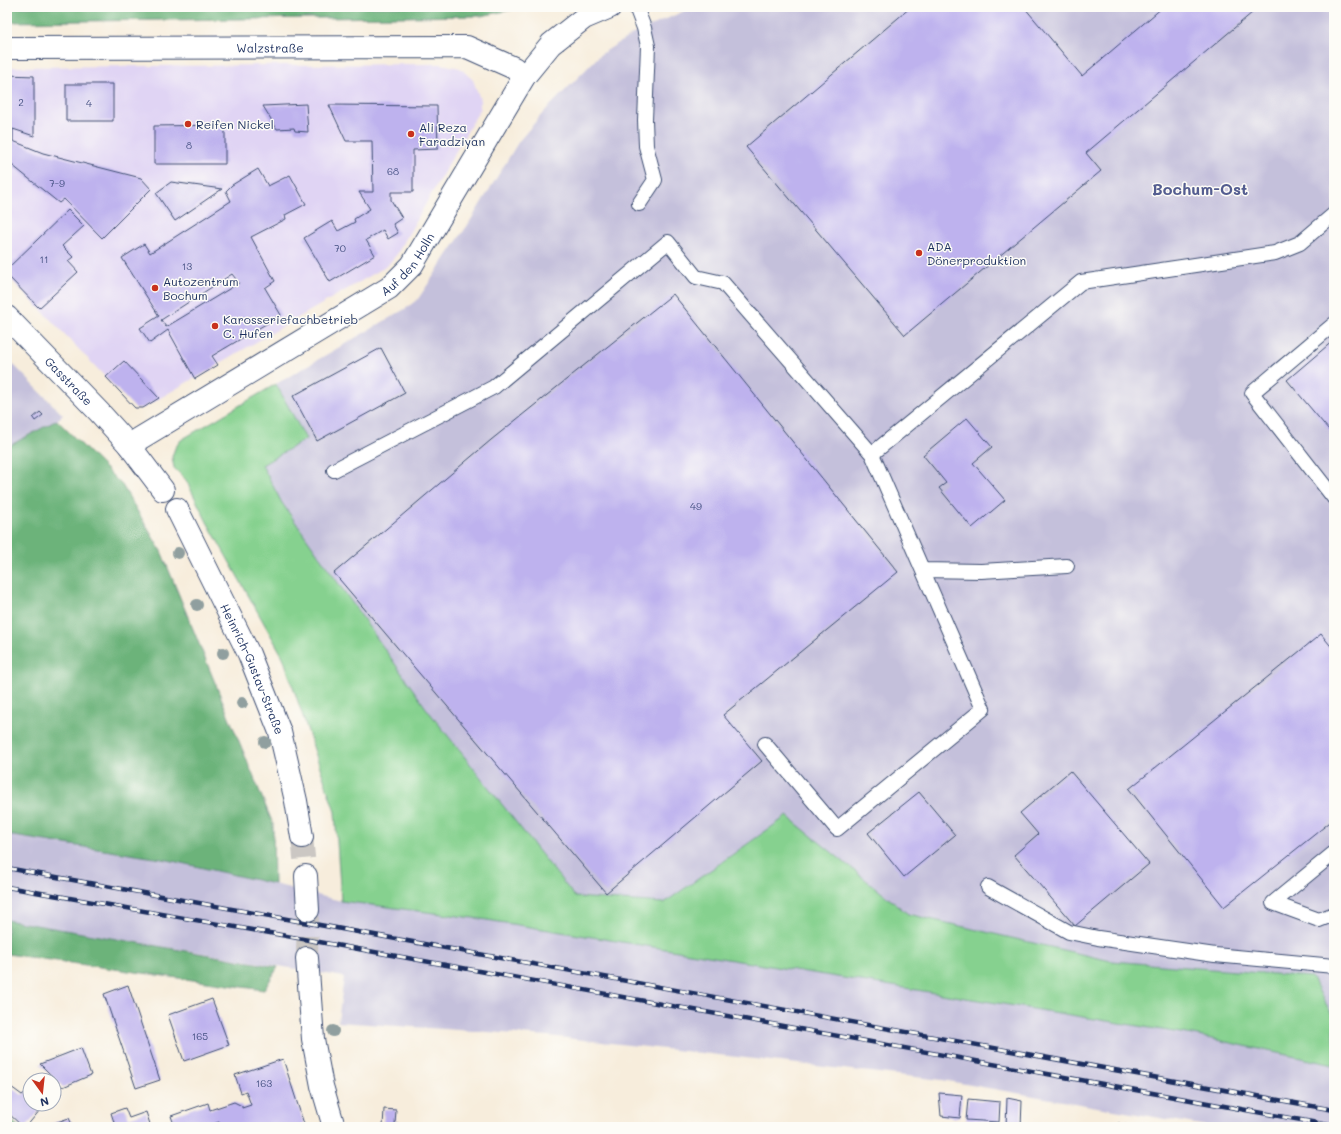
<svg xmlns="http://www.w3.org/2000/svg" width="1341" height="1134" font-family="Mali,sans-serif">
	<rect width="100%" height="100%" fill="#fdfcf7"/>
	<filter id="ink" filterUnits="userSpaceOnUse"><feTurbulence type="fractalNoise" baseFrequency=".025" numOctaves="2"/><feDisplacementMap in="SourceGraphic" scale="8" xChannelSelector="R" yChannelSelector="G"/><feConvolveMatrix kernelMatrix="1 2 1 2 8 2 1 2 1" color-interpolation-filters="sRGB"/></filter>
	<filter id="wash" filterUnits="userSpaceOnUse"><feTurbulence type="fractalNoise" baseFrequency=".012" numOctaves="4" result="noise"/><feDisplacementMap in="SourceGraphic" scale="16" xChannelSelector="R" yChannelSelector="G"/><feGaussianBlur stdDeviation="0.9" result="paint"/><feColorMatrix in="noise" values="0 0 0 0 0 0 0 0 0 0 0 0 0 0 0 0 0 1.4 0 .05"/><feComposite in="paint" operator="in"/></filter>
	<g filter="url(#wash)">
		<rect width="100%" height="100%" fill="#f7eddc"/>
		<path fill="#e0d4f4" d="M 441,64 L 460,68 L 473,80 L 480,99 L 480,109 L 397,254 L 387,266 L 143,408 L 135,408 L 7,274 L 7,67 Z"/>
		<path fill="#c4c0db" d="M 693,7 L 1334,7 L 1334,1018 L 1311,977 L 1111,961 L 908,914 L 787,817 L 664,903 L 575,897 L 426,708 L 282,503 L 262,465 L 306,439 L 276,384 L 405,309 L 418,299 L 469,223 L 519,141 L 543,113 L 601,54 L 633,34 Z
			M 7,358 L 63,415 L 57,420 L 7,447 Z
			M 7,835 L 168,860 L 274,884 L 341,901 L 481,919 L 1193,1035 L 1334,1065 L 1334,1127 L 1212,1127 L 942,1080 L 548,1036 L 338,1022 L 344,977 L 7,920 Z"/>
		<path fill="#86d18f" stroke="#508076" d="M 276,384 L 306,439 L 262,465 L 282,503 L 426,708 L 575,897 L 664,903 L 787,816 L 908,914 L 1111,961 L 1311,977 L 1334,1018 L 1334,1065 L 1193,1035 L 481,919 L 341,901 L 335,812 L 283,657 L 207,522 L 186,480 L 174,468 L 172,457 L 175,448 L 181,440 Z"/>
		<path fill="#6cb37a" stroke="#44716c" d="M 7,7 L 526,7 L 481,16 L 7,22 Z
			M 57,420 L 122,485 L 161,551 L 273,824 L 274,884 L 168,860 L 7,835 L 7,447 Z
			M 7,920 L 278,967 L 264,990 L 7,954 Z
			M 7,1116 L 19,1127 L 7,1127 Z"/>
		<g id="blocks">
			<path fill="#beb2ee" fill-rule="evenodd" d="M 911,7 L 1024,7 L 1082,76 L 1163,7 L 1259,7 L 1086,153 L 1101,171 L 905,335 L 746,147 Z
				M 7,75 L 34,76 L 34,136 L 13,129 L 13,141 L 43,153 L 141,178 L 151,189 L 102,238 L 64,199 L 59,203 L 7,161 Z
				M 66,84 L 113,84 L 113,121 L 66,121 Z
				M 306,104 L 308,132 L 295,131 L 294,128 L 277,129 L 263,106 Z
				M 329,105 L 437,106 L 438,149 L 413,150 L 413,192 L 391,192 L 391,200 L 402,218 L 393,224 L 398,233 L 388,239 L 383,230 L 366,240 L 375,255 L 330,282 L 304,238 L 332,221 L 338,231 L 355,222 L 354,219 L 370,209 L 359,192 L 373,192 L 372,141 L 346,141 Z
				M 225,125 L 225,164 L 154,164 L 154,126 Z
				M 258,169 L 268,186 L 290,175 L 306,204 L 285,215 L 286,219 L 251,237 L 275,281 L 265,288 L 281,315 L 212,356 L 218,365 L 195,379 L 168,330 L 150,343 L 140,328 L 159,316 L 122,258 L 144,244 L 150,253 L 231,201 L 226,191 L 232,185 ZM 232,274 L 239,283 L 166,327 L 161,320 Z
				M 171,182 L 222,189 L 175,221 L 156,193 Z
				M 68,210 L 84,226 L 62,246 L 73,257 L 68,261 L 78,272 L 39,308 L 7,275 L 7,269 Z
				M 673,294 L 898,572 L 723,715 L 762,761 L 606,893 L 334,573 L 491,440 Z
				M 1334,340 L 1334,436 L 1287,380 Z
				M 381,348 L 405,393 L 317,441 L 293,396 Z
				M 124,361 L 159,398 L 143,408 L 135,408 L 106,377 Z
				M 40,412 L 43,415 L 35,421 L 33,418 Z
				M 967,418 L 992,447 L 973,463 L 1005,500 L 972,528 L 939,488 L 946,483 L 923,455 Z
				M 1321,634 L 1334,650 L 1334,819 L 1224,907 L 1129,789 Z
				M 1070,771 L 1149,864 L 1075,926 L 1014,855 L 1038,834 L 1020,813 Z
				M 919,792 L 955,835 L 904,877 L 868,833 Z
				M 128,985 L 160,1080 L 136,1088 L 104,994 Z
				M 212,999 L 229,1045 L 184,1061 L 168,1015 Z
				M 81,1048 L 91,1075 L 63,1087 L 40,1064 Z
				M 283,1059 L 305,1127 L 257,1127 L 256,1125 L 249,1127 L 221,1127 L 219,1122 L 205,1127 L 175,1127 L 171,1116 L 208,1103 L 210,1110 L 234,1102 L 242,1106 L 242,1108 L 251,1105 L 246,1091 L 241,1093 L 235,1075 Z
				M 7,1084 L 22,1095 L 30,1089 L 30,1104 L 45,1104 L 26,1127 L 23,1127 L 7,1112 Z
				M 939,1093 L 962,1095 L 960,1118 L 941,1116 Z
				M 1007,1098 L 1022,1101 L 1021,1127 L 1006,1127 Z
				M 968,1099 L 1000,1102 L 999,1122 L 966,1120 Z
				M 125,1108 L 129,1118 L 146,1112 L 151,1127 L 99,1127 L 114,1122 L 111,1113 Z
				M 384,1109 L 396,1110 L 395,1124 L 437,1126 L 437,1127 L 383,1127 Z
				M 69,1118 L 73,1127 L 42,1127 Z
				M 1118,1123 L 1134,1126 L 1134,1127 L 1117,1127 Z"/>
		</g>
	</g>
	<g filter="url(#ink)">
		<use href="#blocks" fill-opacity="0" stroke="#3c4c71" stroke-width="1"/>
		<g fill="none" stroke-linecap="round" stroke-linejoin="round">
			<path stroke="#cbc7c3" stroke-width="22" stroke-dasharray="22 11" stroke-linecap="butt" d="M 302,837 L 306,876
				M 307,958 L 308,910"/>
			<g stroke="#3c4c71" stroke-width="16">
				<path id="service" d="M 636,7 L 644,28 L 648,46 L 645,120 L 646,146 L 655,180 L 639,204
					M 1334,324 L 1252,393 L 1334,498
					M 334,470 L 494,387 L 668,242 L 696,277 L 723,283 L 872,454 L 1081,282 L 1275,253 L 1300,243 L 1334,214
					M 923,570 L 981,571 L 1067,566
					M 765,744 L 837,829 L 983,709 L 872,454
					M 1334,853 L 1273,903 L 1319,920 L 1334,914
					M 988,887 L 1069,932 L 1098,938 L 1215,955 L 1334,966"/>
			</g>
			<g stroke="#3c4c71" stroke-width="24">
				<g id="minor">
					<path id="s1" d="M 7,48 L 467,47 L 514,68 L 524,77"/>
				</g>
			</g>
			<g stroke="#3c4c71" stroke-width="24">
				<g id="tertiary">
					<path id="s2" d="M 7,317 L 99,412 L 129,445 L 163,490"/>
					<path id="s3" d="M 129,445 L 389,288 L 412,265 L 524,77 L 551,44 L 584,18 L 610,7"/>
					<path id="s4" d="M 177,509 L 249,654 L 280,732 L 296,801 L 302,837"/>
					<path d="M 306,876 L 308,910"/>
					<path d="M 307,958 L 313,1039 L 322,1086 L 334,1127"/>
				</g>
			</g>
			<use href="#service" stroke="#fff" stroke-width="14"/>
			<use href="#minor" stroke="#fff" stroke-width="22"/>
			<use href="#tertiary" stroke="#fff" stroke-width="22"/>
			<g stroke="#1b2f5e" stroke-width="4.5">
				<path id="rail" d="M 7,868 L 1334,1110
					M 7,887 L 270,933 L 1334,1126"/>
			</g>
			<use href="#rail" stroke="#fdfcf7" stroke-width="3" stroke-dasharray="9" stroke-linecap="butt"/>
		</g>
		<g fill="#909f9f">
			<circle cx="178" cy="553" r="6"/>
			<circle cx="197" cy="605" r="6"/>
			<circle cx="223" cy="653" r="6"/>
			<circle cx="242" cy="703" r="6"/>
			<circle cx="265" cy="742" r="6"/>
			<circle cx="333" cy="1031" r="6"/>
		</g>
	</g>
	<g fill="#c8321e" stroke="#fdfcf7" stroke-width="1.5">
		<circle cx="188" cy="124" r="4"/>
		<circle cx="411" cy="134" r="4"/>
		<circle cx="919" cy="253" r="4"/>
		<circle cx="155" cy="288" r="4"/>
		<circle cx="215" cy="326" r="4"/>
	</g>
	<g text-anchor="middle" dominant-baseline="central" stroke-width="3" stroke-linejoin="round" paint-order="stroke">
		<g font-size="10" fill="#445082">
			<text x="21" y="102">2</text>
			<text x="89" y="103">4</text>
			<text x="189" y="145">8</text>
			<text x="393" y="171">68</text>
			<text x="57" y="183">7-9</text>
			<text x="340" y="248">70</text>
			<text x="44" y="259">11</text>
			<text x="187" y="266">13</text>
			<text x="696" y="506">49</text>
			<text x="200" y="1036">165</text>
			<text x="264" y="1083">163</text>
		</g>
		<g font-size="12" fill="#1b2f5e" stroke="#fdfcf7">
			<text stroke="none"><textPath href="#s1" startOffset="263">Walzstraße</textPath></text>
			<text stroke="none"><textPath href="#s3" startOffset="334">Auf den Holln</textPath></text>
			<text stroke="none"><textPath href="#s2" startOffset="89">Gasstraße</textPath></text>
			<text stroke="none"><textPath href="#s4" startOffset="177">Heinrich-Gustav-Straße</textPath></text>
		</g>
		<g font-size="12" fill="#1b2f5e" stroke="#fdfcf7" text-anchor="start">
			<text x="196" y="124">Reifen Nickel</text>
			<text x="419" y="127">Ali Reza<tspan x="419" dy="14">Faradziyan</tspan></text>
			<text x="927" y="246">ADA<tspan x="927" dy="14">Dönerproduktion</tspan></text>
			<text x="163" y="281">Autozentrum<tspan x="163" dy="14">Bochum</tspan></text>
			<text x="223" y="319">Karosseriefachbetrieb<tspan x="223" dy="14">C. Hufen</tspan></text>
		</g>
		<g font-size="16" font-weight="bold" fill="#545d90" stroke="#fdfcf7">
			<text x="1200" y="188">Bochum-Ost</text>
		</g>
	</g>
	<rect width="1341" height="1134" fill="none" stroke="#fdfcf7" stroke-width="24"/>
	<g transform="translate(42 1092) rotate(165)"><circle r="19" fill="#fdfcf7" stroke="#a3aaba"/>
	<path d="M0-3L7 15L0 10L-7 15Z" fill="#c8321e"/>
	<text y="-6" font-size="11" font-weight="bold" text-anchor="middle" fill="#1b2f5e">N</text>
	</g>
</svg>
